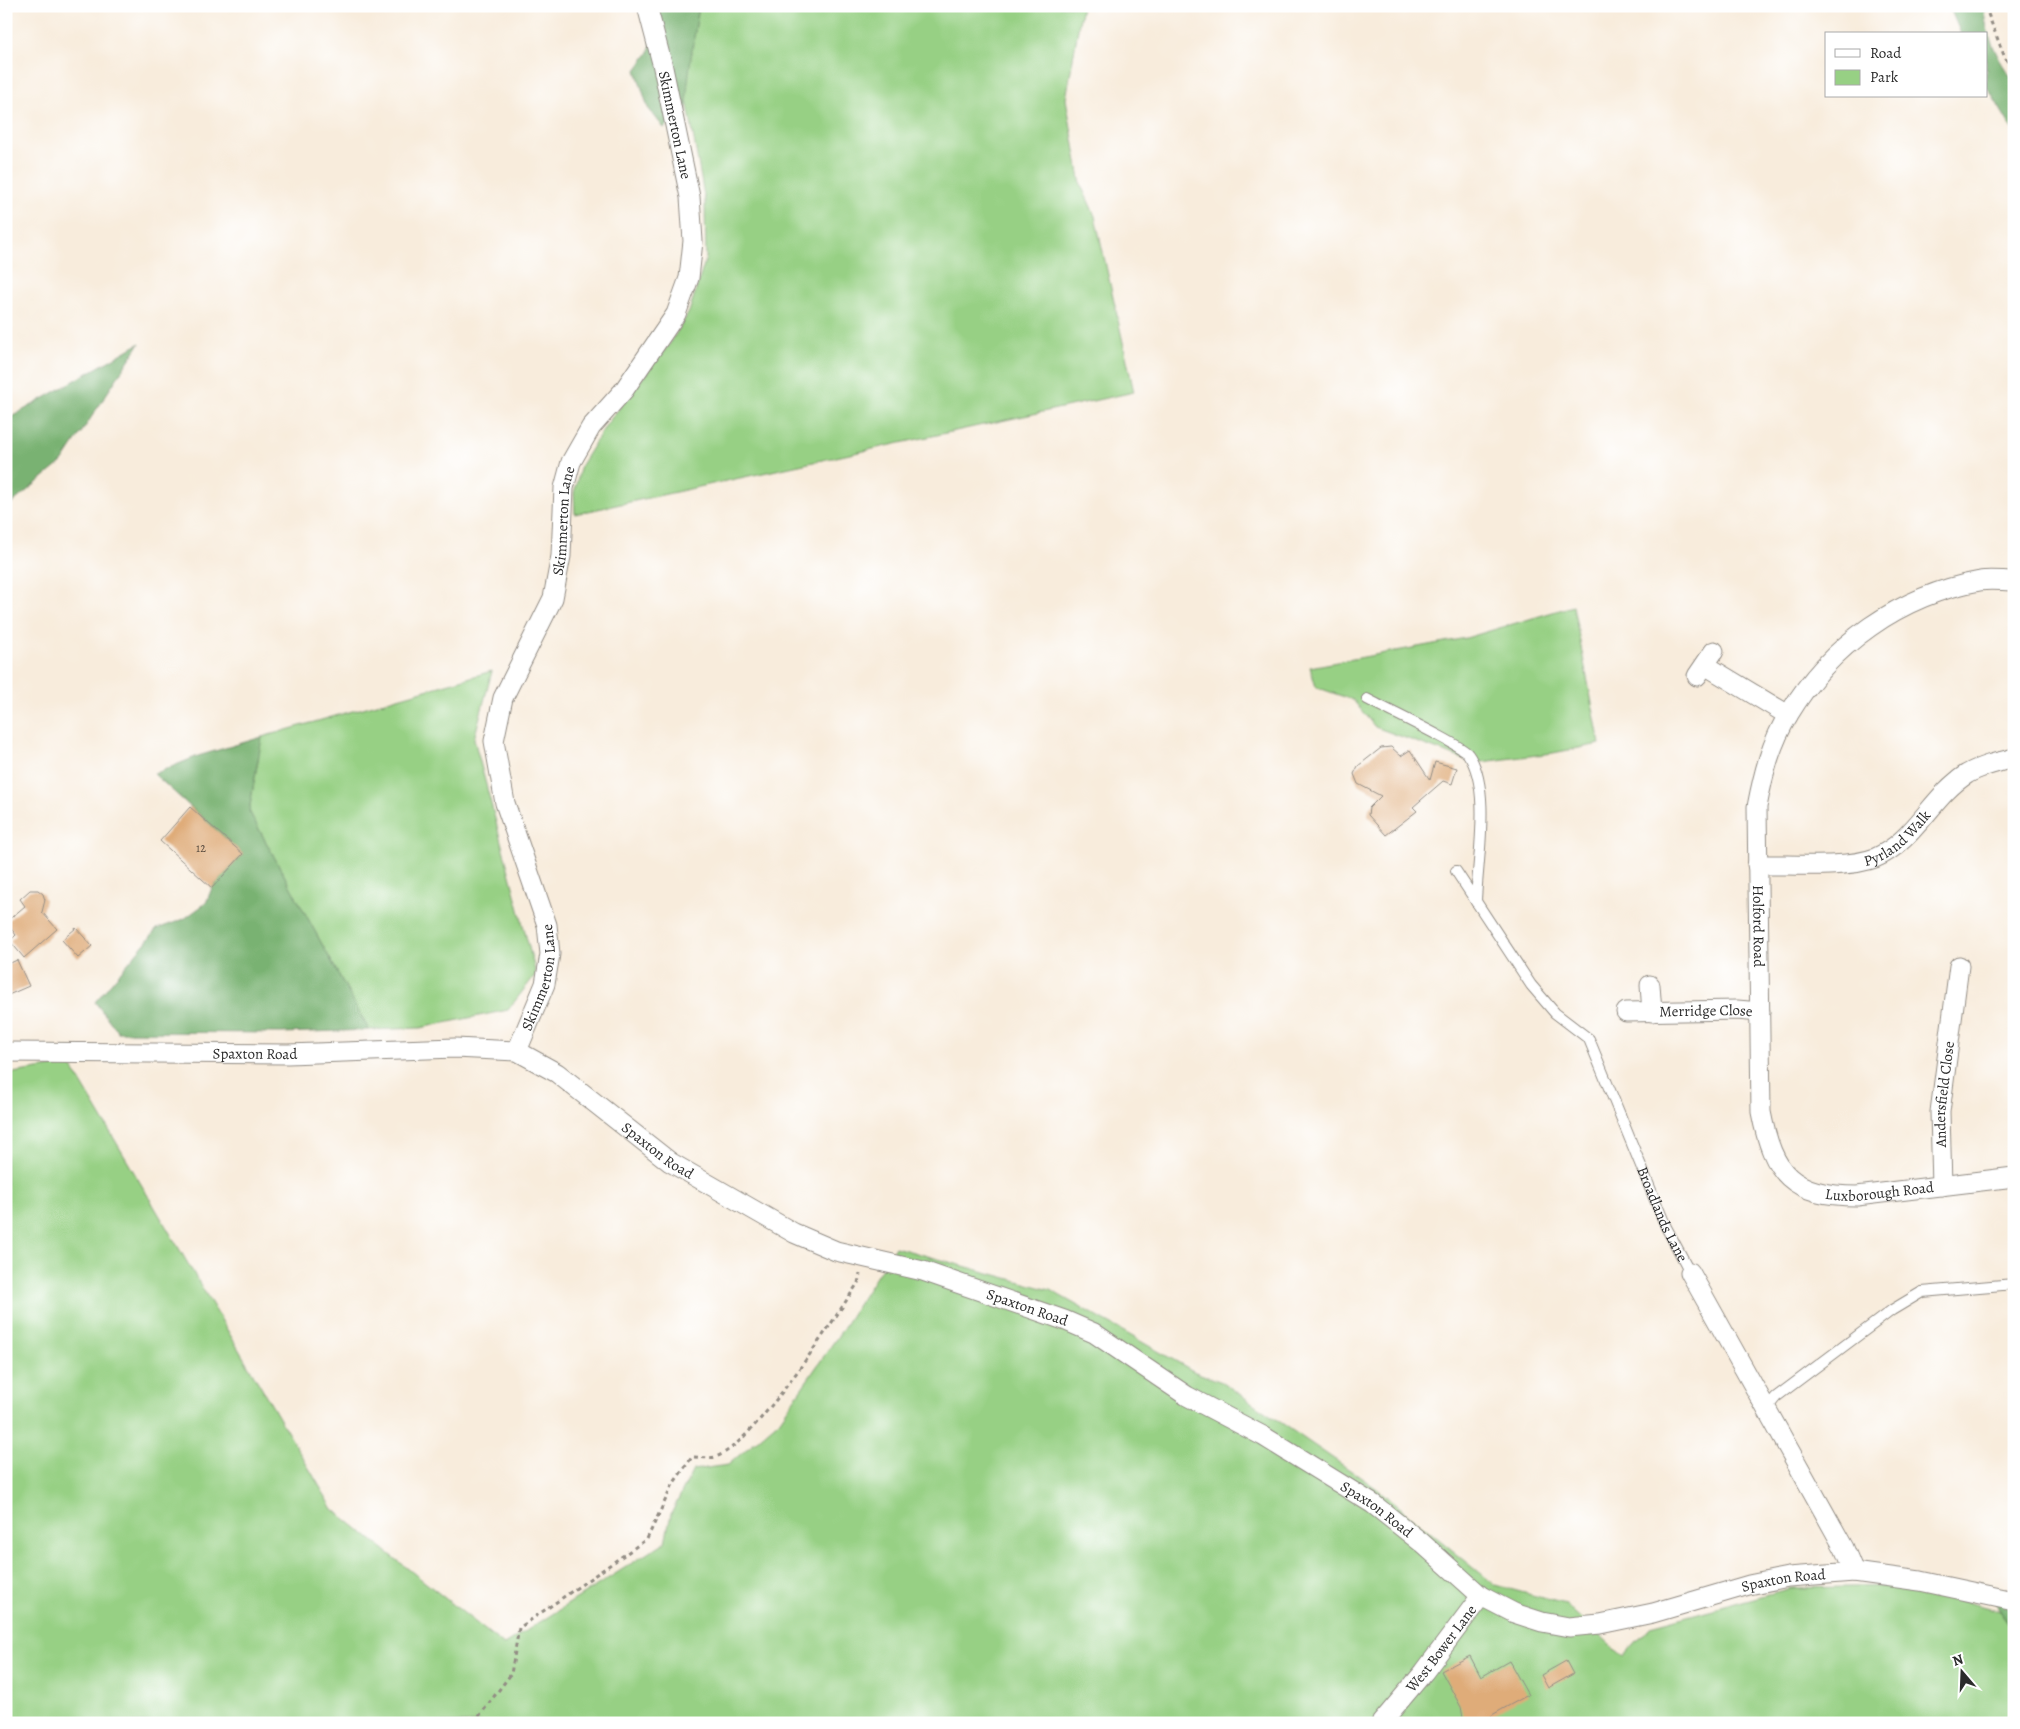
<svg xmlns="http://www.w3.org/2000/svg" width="2020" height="1729" font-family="Alegreya,serif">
	<rect width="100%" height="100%" fill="#fff"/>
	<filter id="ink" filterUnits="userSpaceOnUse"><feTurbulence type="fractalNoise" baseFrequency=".02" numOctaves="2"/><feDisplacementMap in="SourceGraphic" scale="10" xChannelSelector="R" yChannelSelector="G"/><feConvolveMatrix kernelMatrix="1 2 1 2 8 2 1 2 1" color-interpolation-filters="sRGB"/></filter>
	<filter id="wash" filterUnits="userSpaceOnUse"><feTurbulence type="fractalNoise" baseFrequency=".0096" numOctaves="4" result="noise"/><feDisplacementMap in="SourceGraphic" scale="20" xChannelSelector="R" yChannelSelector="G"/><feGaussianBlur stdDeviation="1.12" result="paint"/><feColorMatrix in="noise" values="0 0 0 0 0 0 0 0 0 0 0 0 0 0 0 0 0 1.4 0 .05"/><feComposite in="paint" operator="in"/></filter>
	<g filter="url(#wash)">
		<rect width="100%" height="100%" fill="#f8ecdc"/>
		<path fill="#97d084" stroke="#617e58" d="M 703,6 L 1082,6 L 1066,99 L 1081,185 L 1095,216 L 1134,392 L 575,514 L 574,493 L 581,465 L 606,425 L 671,342 L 689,312 L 706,258 L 705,201 L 685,89 L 698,12 Z
			M 1573,606 L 1600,744 L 1553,753 L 1474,763 L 1375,727 L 1353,700 L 1316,687 L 1310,667 L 1466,638 Z
			M 492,671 L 474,739 L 536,974 L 508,1010 L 420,1028 L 369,1030 L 249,811 L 262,737 Z
			M 70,1064 L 333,1509 L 504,1645 L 665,1542 L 671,1514 L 693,1470 L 728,1465 L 779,1421 L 840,1333 L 895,1247 L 1050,1290 L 1195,1372 L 1222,1382 L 1376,1488 L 1495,1585 L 1565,1604 L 1623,1657 L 1650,1626 L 1791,1588 L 1909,1586 L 2000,1611 L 2014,1630 L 2014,1723 L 6,1723 L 6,1074 Z"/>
		<path fill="#79b272" stroke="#526e4e" d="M 660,6 L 703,6 L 698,12 C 693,45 687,77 686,110 L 664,128 L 648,108 L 636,70 L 649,52 Z
			M 1949,6 L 1984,6 C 1984,30 1998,63 2014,80 L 2014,132 L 1986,85 L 1986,34 L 1961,34 Z
			M 140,343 L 62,462 L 6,508 L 6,420 Z
			M 262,737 L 249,811 L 369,1030 L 281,1033 L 118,1032 L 95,1002 L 157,929 L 184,919 L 206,903 L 212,888 L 243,854 L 154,774 L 198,756 Z
			M 1990,1597 L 2014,1601 L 2014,1630 Z"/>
		<g id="blocks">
			<path fill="#dfac79" d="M 1391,747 L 1401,756 L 1410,750 L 1430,780 L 1435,762 L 1457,768 L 1452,784 L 1443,781 L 1413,807 L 1417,811 L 1386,835 L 1368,815 L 1369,808 L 1381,796 L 1358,784 L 1354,774 L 1358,766 L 1381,748 Z
				M 190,807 L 243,854 L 212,888 L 160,841 Z
				M 30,890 L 38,890 L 43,894 L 45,900 L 42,912 L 57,929 L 24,958 L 10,941 L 16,935 L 6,922 L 25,906 L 20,899 Z
				M 76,928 L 92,946 L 78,958 L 62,940 Z
				M 17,960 L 29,986 L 6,996 L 6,965 Z
				M 1470,1656 L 1481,1677 L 1509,1661 L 1528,1695 L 1492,1715 L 1489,1723 L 1464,1723 L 1461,1707 L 1441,1671 Z
				M 1566,1661 L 1573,1674 L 1548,1688 L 1541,1675 Z"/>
		</g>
	</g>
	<g filter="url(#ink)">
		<use href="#blocks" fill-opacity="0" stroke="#928c84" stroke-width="1"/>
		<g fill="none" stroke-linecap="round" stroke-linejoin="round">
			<g stroke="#928c84" stroke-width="12">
				<g id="service">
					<path d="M 1367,699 C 1383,708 1460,744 1468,754 C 1492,787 1477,862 1476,902"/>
					<path id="s1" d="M 1456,871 L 1531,985 L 1555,1013 L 1589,1039 L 1666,1227 L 1690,1272"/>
					<path d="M 1767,1408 L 1776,1397 L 1892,1310 L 1922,1292 L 2014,1284"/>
				</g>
			</g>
			<g stroke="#928c84" stroke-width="21">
				<g id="minor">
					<path id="s2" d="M 2014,581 C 2003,581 1990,579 1980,581 C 1900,595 1830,645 1789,714 C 1771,742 1763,775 1757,807 L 1761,1112 C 1773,1174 1792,1196 1857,1196 L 2014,1177"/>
					<path d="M 1705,665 L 1788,715"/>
					<path d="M 1697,676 L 1714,651"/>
					<path id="s3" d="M 1757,865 C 1789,864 1847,869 1875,858 C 1914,842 1932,796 1967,774 C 1981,766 1998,762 2014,758"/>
					<path d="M 1650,985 L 1652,1012"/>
					<path id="s4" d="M 1626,1012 L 1737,1010 L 1760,1012"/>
					<path id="s5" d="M 517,1051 L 545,984 L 550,954 L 547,925 L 505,803 L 494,741 L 503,698 L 553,598 L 561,556 L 564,488 L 571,462 L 591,427 L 624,390 L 676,314 L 689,278 L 693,241 L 690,197 L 662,63 L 647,6"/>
					<path id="s6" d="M 6,1052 L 288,1054 L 455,1048 L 517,1051 L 557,1073 L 670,1162 L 794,1233 L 836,1251 L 923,1271 L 1064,1320 L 1094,1333 L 1187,1396 L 1263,1436 L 1373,1504 L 1422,1543 L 1481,1596 L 1514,1613 L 1542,1622 L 1569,1627 L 1600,1624 L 1653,1613 L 1749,1585 L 1788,1577 L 1854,1572 L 1920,1581 L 2014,1601"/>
					<path id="s7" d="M 1942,1186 L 1940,1112 L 1959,966"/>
					<path d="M 1690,1272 L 1844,1548 L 1854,1572"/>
					<path id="s8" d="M 1381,1723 L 1424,1672 L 1481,1596"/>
				</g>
			</g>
			<path stroke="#928c84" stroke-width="3" stroke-dasharray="4 4" stroke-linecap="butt" d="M 1988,6 L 1988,14 L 2005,58 L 2014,70
				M 474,1723 L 511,1674 L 519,1628 L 647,1539 L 673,1484 L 692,1457 C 699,1457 709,1459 715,1457 C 752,1447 834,1319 858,1283 L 860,1274"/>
			<use href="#service" stroke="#fff" stroke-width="10"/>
			<use href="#minor" stroke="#fff" stroke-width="19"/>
		</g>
	</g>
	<g text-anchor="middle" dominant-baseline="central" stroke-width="4" stroke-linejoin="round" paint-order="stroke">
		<g font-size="12" fill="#584b3e">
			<text x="201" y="848">12</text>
		</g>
		<g font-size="15" fill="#2b2b2b" stroke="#fff">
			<text transform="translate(675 125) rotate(78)">Skimmerton Lane</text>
			<text stroke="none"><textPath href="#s5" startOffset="558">Skimmerton Lane</textPath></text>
			<text stroke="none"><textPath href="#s3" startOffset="148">Pyrland Walk</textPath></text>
			<text stroke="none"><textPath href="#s2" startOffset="492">Holford Road</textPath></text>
			<text stroke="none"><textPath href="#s5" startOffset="78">Skimmerton Lane</textPath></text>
			<text stroke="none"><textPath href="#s4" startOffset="80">Merridge Close</textPath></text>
			<text stroke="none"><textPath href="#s6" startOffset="249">Spaxton Road</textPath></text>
			<text stroke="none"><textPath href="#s7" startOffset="92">Andersfield Close</textPath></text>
			<text stroke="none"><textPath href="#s6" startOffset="684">Spaxton Road</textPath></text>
			<text stroke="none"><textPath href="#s2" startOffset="845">Luxborough Road</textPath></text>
			<text stroke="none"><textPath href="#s1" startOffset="406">Broadlands Lane</textPath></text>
			<text stroke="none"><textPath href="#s6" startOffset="1089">Spaxton Road</textPath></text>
			<text stroke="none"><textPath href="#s6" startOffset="1494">Spaxton Road</textPath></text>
			<text stroke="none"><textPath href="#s6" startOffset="1944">Spaxton Road</textPath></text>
			<text stroke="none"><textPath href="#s8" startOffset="96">West Bower Lane</textPath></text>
		</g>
	</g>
	<rect width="2020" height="1729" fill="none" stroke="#fff" stroke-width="25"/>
	<rect x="1825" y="32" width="162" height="65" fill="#ffffff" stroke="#aaaaaa"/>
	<rect x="1835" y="49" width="25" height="8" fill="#ffffff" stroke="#aaaaaa"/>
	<text x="1870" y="58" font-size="15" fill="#2b2b2b">Road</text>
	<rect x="1835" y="70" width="25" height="15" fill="#97d084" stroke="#aaaaaa"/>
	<text x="1870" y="82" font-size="15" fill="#2b2b2b">Park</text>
	<g transform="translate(1962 1672) rotate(341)" stroke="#ffffff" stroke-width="4" paint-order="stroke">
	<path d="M0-4L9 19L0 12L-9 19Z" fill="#2b2b2b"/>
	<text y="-8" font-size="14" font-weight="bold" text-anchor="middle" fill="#2b2b2b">N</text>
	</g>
</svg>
